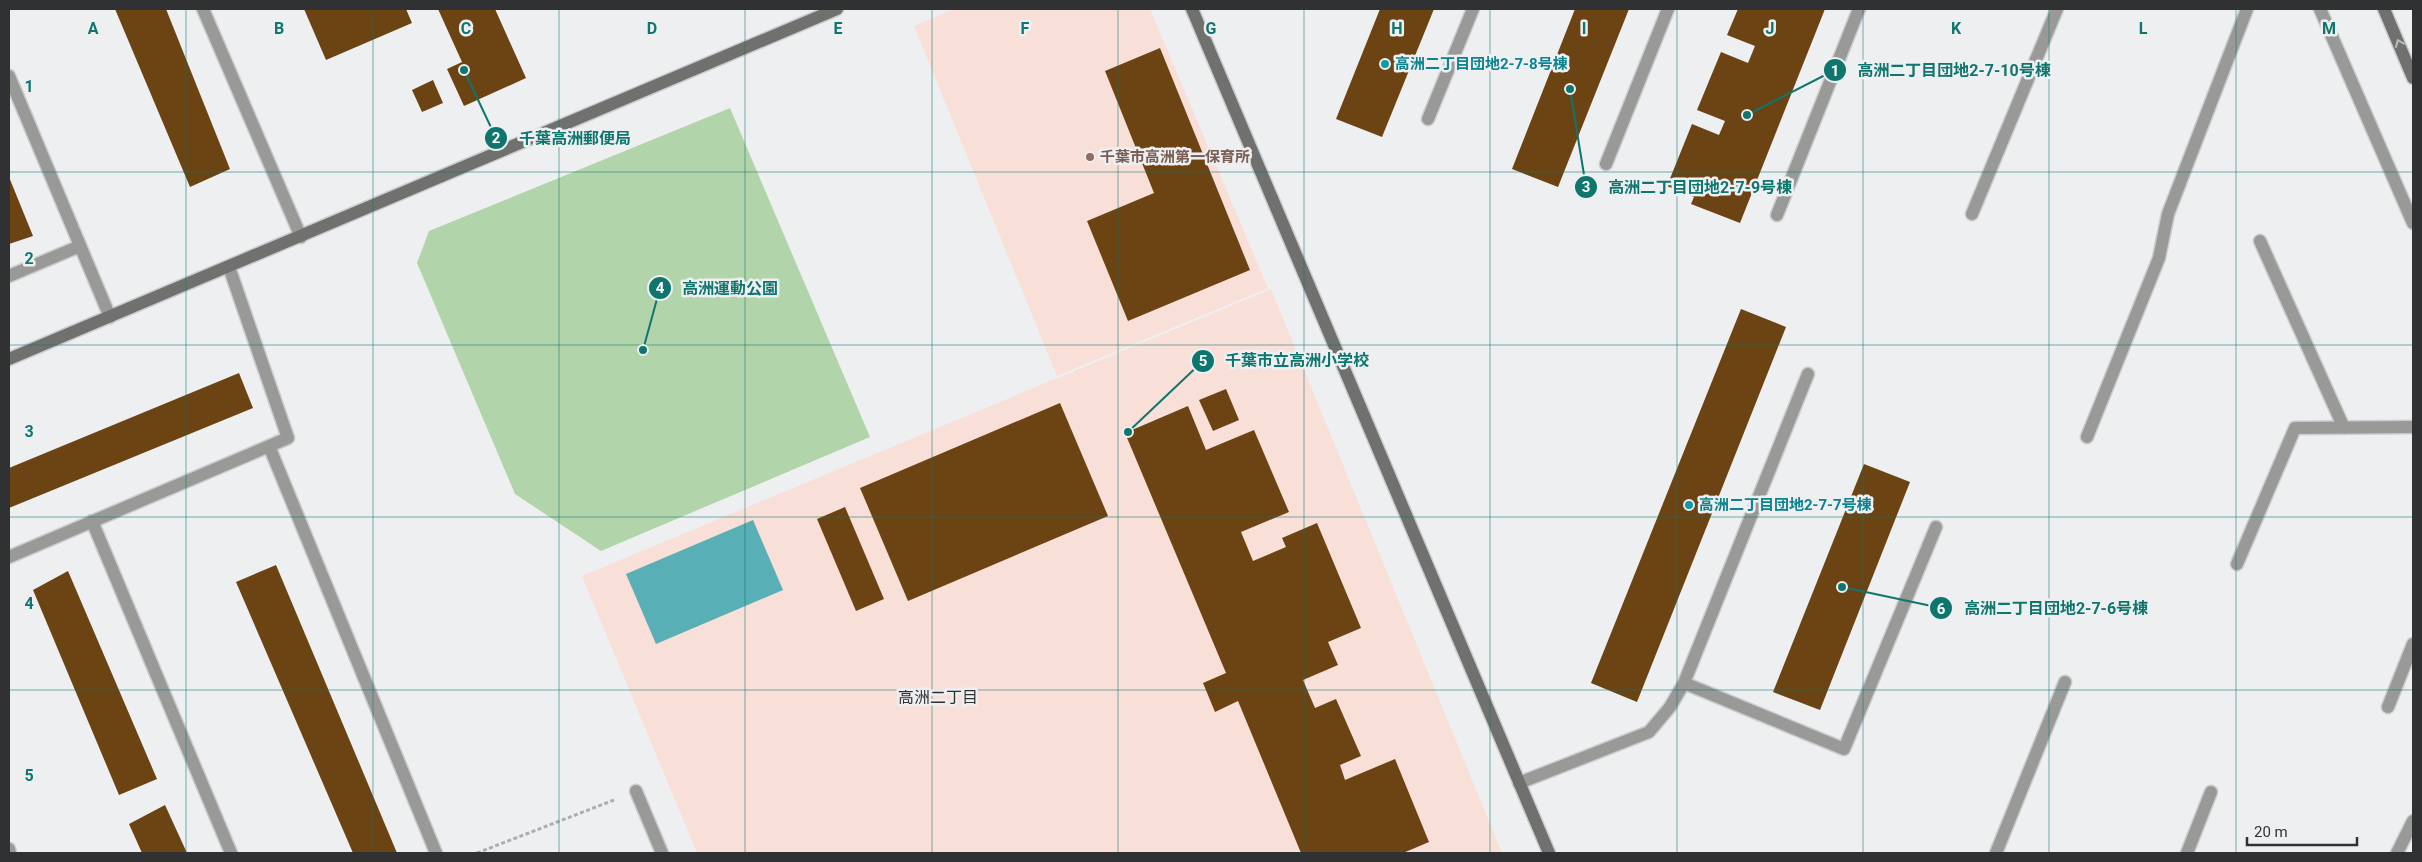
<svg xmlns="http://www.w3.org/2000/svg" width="2422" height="862" font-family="Roboto,'Noto Sans JP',sans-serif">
	<rect width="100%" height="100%" fill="#eeeff1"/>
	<path fill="#f8dfd7" d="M 954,9 L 1150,9 L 1268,288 L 1057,376 L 914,26 Z
		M 1271,289 L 1502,853 L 697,853 L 582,576 Z"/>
	<path fill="#b2d4aa" d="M 730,108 L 870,437 L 601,551 L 515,494 L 417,263 L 429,231 Z"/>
	<path fill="#59afb6" d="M 753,520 L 783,590 L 656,644 L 626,574 Z"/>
	<path fill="#6c4312" d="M 115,9 L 166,9 L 230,169 L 190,187 Z
		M 304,9 L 406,9 L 412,23 L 326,60 Z
		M 438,9 L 495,9 L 526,78 L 464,106 L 447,69 L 462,62 Z
		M 1380,9 L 1434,9 L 1382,137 L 1336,119 Z
		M 1575,9 L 1629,9 L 1558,187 L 1512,169 Z
		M 1738,9 L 1825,9 L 1740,223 L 1691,204 L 1694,197 L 1667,186 L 1692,124 L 1719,135 L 1725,121 L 1697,110 L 1721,52 L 1748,63 L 1755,46 L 1727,35 Z
		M 1160,48 L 1250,270 L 1128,321 L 1087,221 L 1154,193 L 1105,71 Z
		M 433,80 L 443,103 L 422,112 L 412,90 Z
		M 9,177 L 33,236 L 9,244 Z
		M 1741,309 L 1786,327 L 1637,702 L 1591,683 Z
		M 239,373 L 253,408 L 9,508 L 9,468 Z
		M 1226,389 L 1239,420 L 1213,431 L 1199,400 Z
		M 1060,403 L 1108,516 L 908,601 L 860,488 Z
		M 1188,406 L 1206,450 L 1254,430 L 1289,512 L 1241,532 L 1253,561 L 1286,547 L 1282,538 L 1317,523 L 1361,628 L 1328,642 L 1338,665 L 1303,680 L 1315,708 L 1336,699 L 1361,756 L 1340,765 L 1345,780 L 1395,759 L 1429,842 L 1403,853 L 1301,853 L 1238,701 L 1215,712 L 1203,683 L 1226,673 L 1125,433 Z
		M 1864,464 L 1910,482 L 1820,710 L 1773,692 Z
		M 845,507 L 884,599 L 856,611 L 817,519 Z
		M 276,565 L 397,853 L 353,853 L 236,582 Z
		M 68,571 L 157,779 L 119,795 L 33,590 Z
		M 165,805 L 187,853 L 142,853 L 129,824 Z"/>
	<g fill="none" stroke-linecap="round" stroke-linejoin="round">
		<g stroke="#cccdcf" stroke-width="15">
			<path id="lane" d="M 203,9 L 301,237
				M 2320,9 L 2413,223
				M 9,76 L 110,317
				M 1428,119 L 1473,9
				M 1606,164 L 1668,9
				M 1972,214 L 2057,9
				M 1777,215 L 1859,9
				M 2260,241 L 2344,428
				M 9,276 L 80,246
				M 2087,437 L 2159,258 L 2168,214 L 2247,9
				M 269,446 L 436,853
				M 92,521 L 231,853
				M 9,557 L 288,438 L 229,267
				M 2237,564 L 2295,428 L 2413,427
				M 1684,683 L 1844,749 L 1936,527
				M 2388,707 L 2413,644
				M 1519,783 L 1649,732 L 1670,707 L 1684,683 L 1808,374
				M 636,791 L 662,853
				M 9,849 L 10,853
				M 1996,853 L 2065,682
				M 2187,853 L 2211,792"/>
		</g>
		<g stroke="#cccdcf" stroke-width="15">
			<path id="street" d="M 2397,853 L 2413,821"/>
		</g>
		<g stroke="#cccdcf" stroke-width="15">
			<path id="secondary" d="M 1192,9 L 1549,853
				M 2384,9 L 2413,78
				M 9,359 L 837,9"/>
		</g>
		<path stroke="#acadaf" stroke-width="3" stroke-dasharray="4 2.5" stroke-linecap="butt" d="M 477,853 L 614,800"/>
		<use href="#lane" stroke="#999998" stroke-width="12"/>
		<use href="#street" stroke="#999998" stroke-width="12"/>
		<use href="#secondary" stroke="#70706e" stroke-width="12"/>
	</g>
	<defs><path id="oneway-chevron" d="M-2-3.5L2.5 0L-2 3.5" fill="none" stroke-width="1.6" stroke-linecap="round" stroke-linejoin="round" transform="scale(1.25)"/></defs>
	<use stroke="#bcbcbd" href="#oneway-chevron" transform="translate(2399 43) rotate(-113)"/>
	<path fill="none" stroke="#0f766e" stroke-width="1" stroke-opacity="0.55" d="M 186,9 L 186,853M 373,9 L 373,853M 559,9 L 559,853M 745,9 L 745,853M 932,9 L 932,853M 1118,9 L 1118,853M 1304,9 L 1304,853M 1490,9 L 1490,853M 1677,9 L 1677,853M 1863,9 L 1863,853M 2049,9 L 2049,853M 2236,9 L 2236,853M 9,172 L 2413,172M 9,345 L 2413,345M 9,517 L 2413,517M 9,690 L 2413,690"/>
	<g fill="#0f9aa8" stroke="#eeeff1" stroke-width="2">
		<circle cx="1385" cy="64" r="5"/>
		<circle cx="1689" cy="505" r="5"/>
	</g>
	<circle fill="#8d6e63" stroke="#eeeff1" stroke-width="2" cx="1090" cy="157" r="5"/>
	<g text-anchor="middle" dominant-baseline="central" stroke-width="5" stroke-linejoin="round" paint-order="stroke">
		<g font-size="15" font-weight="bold" fill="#0d838f" stroke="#eeeff1" text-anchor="start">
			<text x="1395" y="64">高洲二丁目団地2-7-8号棟</text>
			<text x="1699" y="505">高洲二丁目団地2-7-7号棟</text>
		</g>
		<g font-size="15" font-weight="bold" fill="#785e54" stroke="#eeeff1" text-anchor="start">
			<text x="1100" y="157">千葉市高洲第一保育所</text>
		</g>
		<g font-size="16" fill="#303132" stroke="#eeeff1">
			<text x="938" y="697">高洲二丁目</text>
		</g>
	</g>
	<g font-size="16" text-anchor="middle" font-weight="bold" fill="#0f766e" stroke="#eeeff1" stroke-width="5" stroke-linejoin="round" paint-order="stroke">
		<text x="93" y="34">A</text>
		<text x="279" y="34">B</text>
		<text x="466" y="34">C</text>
		<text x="652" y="34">D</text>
		<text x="838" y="34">E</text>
		<text x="1025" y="34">F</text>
		<text x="1211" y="34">G</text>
		<text x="1397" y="34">H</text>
		<text x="1584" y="34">I</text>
		<text x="1770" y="34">J</text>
		<text x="1956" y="34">K</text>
		<text x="2143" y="34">L</text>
		<text x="2329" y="34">M</text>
		<text x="29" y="92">1</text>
		<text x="29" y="264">2</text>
		<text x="29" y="437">3</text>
		<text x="29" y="609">4</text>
		<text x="29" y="781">5</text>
	</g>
	<path fill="none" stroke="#0f766e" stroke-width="2" d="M1747 115L1835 70M464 70L496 138M1570 89L1586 187M643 350L660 288M1128 432L1203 361M1842 587L1941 608"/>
	<g fill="#0f766e" stroke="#eeeff1" stroke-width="2">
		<circle cx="1747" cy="115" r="5"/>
		<circle cx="464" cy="70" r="5"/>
		<circle cx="1570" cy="89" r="5"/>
		<circle cx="643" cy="350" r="5"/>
		<circle cx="1128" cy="432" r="5"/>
		<circle cx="1842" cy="587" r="5"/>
		<circle cx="1835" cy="70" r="12"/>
		<circle cx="496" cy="138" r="12"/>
		<circle cx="1586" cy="187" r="12"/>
		<circle cx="660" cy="288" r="12"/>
		<circle cx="1203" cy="361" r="12"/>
		<circle cx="1941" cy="608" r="12"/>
	</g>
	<g font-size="15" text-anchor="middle" font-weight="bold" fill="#fff">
		<text x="1835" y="76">1</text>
		<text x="496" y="143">2</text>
		<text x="1586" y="192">3</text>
		<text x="660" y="293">4</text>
		<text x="1203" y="366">5</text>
		<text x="1941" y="614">6</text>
	</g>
	<g font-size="16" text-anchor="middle" font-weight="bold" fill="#0f766e" stroke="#eeeff1" stroke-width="5" stroke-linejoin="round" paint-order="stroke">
		<text x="1954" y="76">高洲二丁目団地2-7-10号棟</text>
		<text x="575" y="144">千葉高洲郵便局</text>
		<text x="1700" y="193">高洲二丁目団地2-7-9号棟</text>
		<text x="730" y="294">高洲運動公園</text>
		<text x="1297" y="366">千葉市立高洲小学校</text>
		<text x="2056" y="614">高洲二丁目団地2-7-6号棟</text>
	</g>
	<rect width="2422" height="862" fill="none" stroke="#303132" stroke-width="20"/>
	<path d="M2247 837v8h110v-8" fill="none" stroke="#303132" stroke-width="2.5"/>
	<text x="2254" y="837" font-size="15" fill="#303132" stroke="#eeeff1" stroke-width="4" paint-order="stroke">20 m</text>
</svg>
